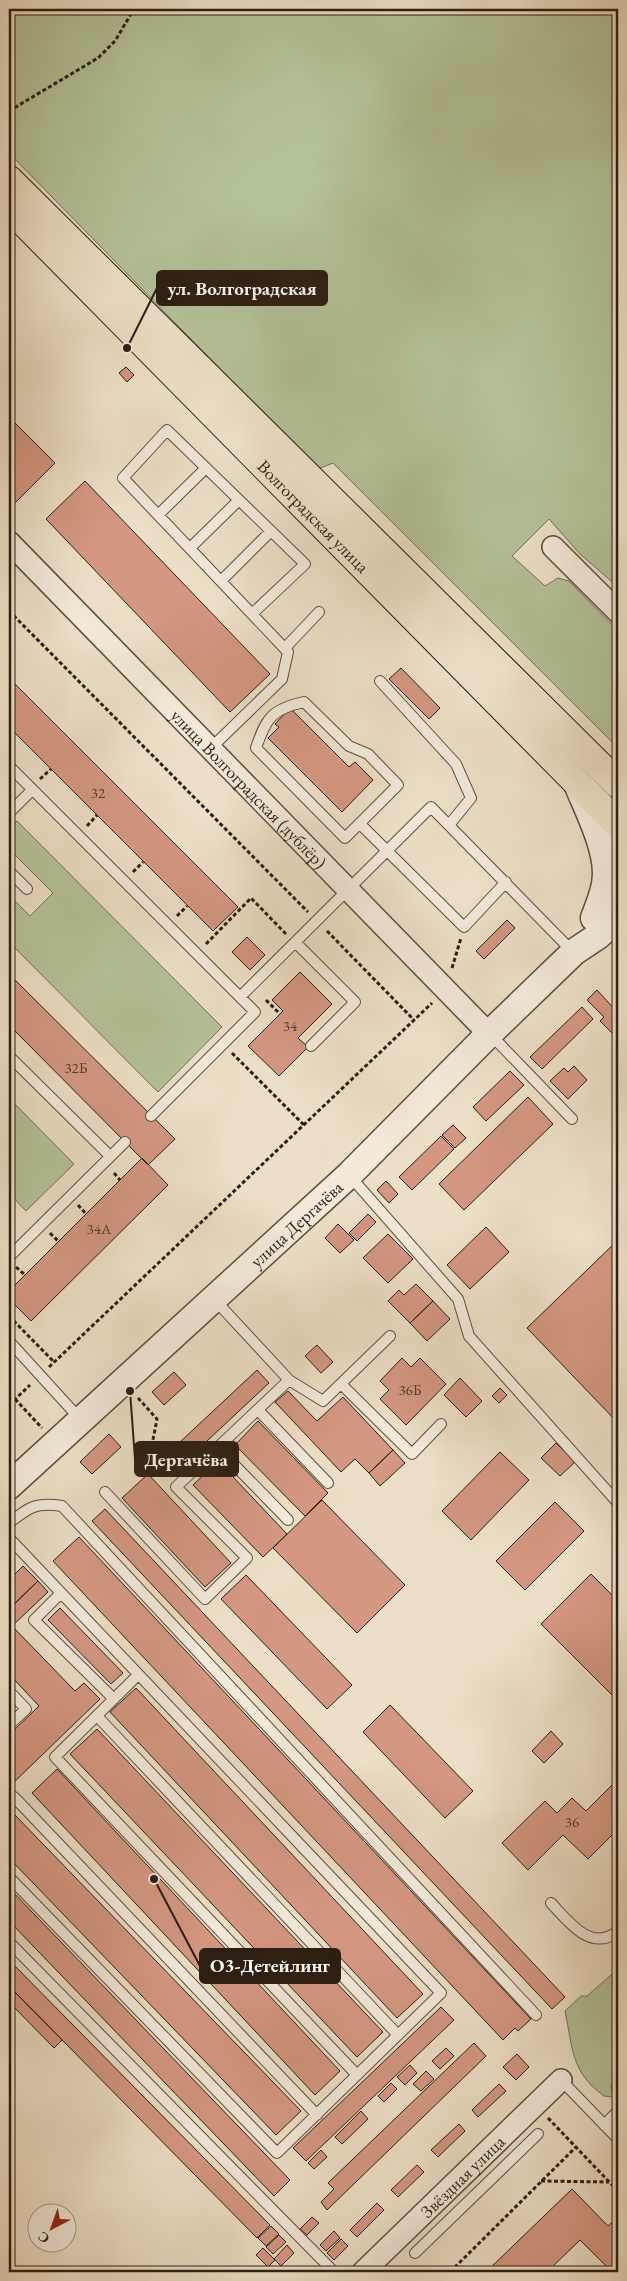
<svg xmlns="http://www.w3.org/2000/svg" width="627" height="2281" font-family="'EB Garamond',serif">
	<rect width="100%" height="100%" fill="#eddfc7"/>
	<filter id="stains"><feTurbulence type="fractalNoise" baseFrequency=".004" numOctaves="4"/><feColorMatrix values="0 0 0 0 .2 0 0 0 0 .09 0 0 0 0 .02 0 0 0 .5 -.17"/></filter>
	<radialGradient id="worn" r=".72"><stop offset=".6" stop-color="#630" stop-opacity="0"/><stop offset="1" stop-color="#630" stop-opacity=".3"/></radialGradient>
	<path fill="#b4c299" stroke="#707056" d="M 9,9 L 618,9 L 618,587 L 580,554 L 549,519 L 512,556 L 545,586 L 558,578 L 569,581 L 618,631 L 618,748 L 333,463 L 318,469 L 9,153 Z
		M 17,821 L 222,1027 L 158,1092 L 9,942 L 9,895 L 30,916 L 53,893 L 9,849 L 9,829 Z
		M 9,1098 L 74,1164 L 26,1211 L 9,1193 Z
		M 618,1969 L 618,2078 L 611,2085 L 613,2097 L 604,2096 C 571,2072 573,2049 565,2011 L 581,1996 L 587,1996 Z"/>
	<path fill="#d49782" stroke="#2b1d12" d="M 126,367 L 134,375 L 127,382 L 119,373 Z
		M 9,417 L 55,463 L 15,503 L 9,496 Z
		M 85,481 L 270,674 L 230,712 L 46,519 Z
		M 401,668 L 440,708 L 429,719 L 389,679 Z
		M 9,678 L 238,907 L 213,931 L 9,727 Z
		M 290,708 L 349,767 L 355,762 L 373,780 L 342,812 L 268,738 L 279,727 L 275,724 Z
		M 507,920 L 515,928 L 484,959 L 476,951 Z
		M 247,937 L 265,955 L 250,970 L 232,952 Z
		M 300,972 L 332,1004 L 298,1038 L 308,1047 L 279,1076 L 248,1046 L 283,1011 L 272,1000 Z
		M 9,974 L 175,1139 L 148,1165 L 9,1025 Z
		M 597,990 L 618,1013 L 618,1029 L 613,1034 L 600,1021 L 604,1017 L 587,1000 Z
		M 582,1007 L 593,1019 L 542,1069 L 530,1057 Z
		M 574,1066 L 587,1080 L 568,1099 L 550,1081 L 564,1068 L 568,1072 Z
		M 510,1071 L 524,1085 L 486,1121 L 473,1107 Z
		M 528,1097 L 553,1124 L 464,1210 L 439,1184 Z
		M 453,1125 L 466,1138 L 455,1148 L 442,1135 Z
		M 441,1136 L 454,1149 L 412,1190 L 399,1177 Z
		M 142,1158 L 168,1185 L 31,1321 L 9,1299 L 9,1291 Z
		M 386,1181 L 398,1194 L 389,1203 L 377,1190 Z
		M 368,1214 L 376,1222 L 357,1241 L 349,1233 Z
		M 338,1224 L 354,1240 L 340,1253 L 325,1238 Z
		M 486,1227 L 509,1252 L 470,1289 L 447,1265 Z
		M 388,1234 L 413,1259 L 388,1283 L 363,1258 Z
		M 618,1240 L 618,1423 L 527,1328 Z
		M 416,1284 L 433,1301 L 410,1323 L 388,1301 L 399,1290 L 404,1295 Z
		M 433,1301 L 450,1319 L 427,1341 L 410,1323 Z
		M 317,1345 L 333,1362 L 321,1373 L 305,1356 Z
		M 402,1358 L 411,1367 L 420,1358 L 446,1384 L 406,1425 L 380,1399 L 389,1390 L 380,1381 Z
		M 257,1370 L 269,1383 L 176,1470 L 164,1457 Z
		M 174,1372 L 186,1385 L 164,1405 L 152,1392 Z
		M 460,1378 L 482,1401 L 466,1417 L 444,1395 Z
		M 500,1388 L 507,1395 L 499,1403 L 492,1396 Z
		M 288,1391 L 317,1421 L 343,1397 L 393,1450 L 369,1473 L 355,1459 L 341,1472 L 275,1402 Z
		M 258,1421 L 328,1493 L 305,1516 L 235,1445 Z
		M 109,1434 L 121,1447 L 92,1474 L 80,1462 Z
		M 556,1443 L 575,1462 L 560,1476 L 541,1458 Z
		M 393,1450 L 405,1463 L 380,1486 L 369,1473 Z
		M 500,1452 L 529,1480 L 471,1540 L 442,1511 Z
		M 218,1461 L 287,1534 L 263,1557 L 193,1485 Z
		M 148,1474 L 231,1563 L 205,1587 L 122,1498 Z
		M 322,1500 L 405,1585 L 357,1633 L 273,1548 Z
		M 555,1502 L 584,1531 L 525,1590 L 496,1561 Z
		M 105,1509 L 565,1997 L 552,2009 L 92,1521 Z
		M 79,1537 L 531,2019 L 518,2031 L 515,2028 L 503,2040 L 53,1561 Z
		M 23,1566 L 38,1581 L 9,1609 L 9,1580 Z
		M 591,1574 L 618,1601 L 618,1701 L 541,1624 Z
		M 246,1575 L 352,1685 L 327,1709 L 221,1599 Z
		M 38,1581 L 48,1592 L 12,1626 L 75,1691 L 84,1683 L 100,1699 L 9,1787 L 9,1735 L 39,1706 L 9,1674 L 9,1609 Z
		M 60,1608 L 123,1673 L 111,1684 L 48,1620 Z
		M 136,1688 L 423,1994 L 397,2018 L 110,1712 Z
		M 390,1705 L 473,1791 L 445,1818 L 363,1732 Z
		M 97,1729 L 383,2032 L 357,2057 L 70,1754 Z
		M 551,1731 L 563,1744 L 544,1763 L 532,1751 Z
		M 57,1769 L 340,2071 L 315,2095 L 32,1793 Z
		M 618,1779 L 618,1829 L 588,1859 L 563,1835 L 528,1870 L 502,1843 L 545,1801 L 557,1813 L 572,1798 L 586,1811 Z
		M 14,1814 L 301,2111 L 276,2135 L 9,1858 L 9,1819 Z
		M 9,1888 L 290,2180 L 274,2196 L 9,1921 Z
		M 9,1960 L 270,2225 L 257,2238 L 9,1986 Z
		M 9,1986 L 62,2040 L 54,2048 L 9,2002 Z
		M 441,2007 L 454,2020 L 306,2161 L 293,2148 Z
		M 474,2043 L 486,2056 L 327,2210 L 321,2202 L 334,2189 L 328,2183 Z
		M 446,2048 L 454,2056 L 440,2069 L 432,2061 Z
		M 517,2054 L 529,2067 L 516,2080 L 503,2067 Z
		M 410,2065 L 417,2073 L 405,2085 L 397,2077 Z
		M 426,2071 L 434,2079 L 421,2091 L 413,2084 Z
		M 391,2083 L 397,2089 L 384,2102 L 378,2096 Z
		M 499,2084 L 506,2091 L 478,2117 L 472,2110 Z
		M 361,2111 L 368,2119 L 342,2144 L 335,2137 Z
		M 459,2124 L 465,2131 L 438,2157 L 431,2150 Z
		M 321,2150 L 327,2157 L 314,2169 L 308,2163 Z
		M 417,2165 L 424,2172 L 398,2197 L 391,2190 Z
		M 572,2189 L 608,2226 L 618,2217 L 618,2272 L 612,2272 L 580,2240 L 547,2272 L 486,2272 Z
		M 377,2203 L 384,2210 L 357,2237 L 350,2230 Z
		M 312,2217 L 319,2223 L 307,2235 L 300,2229 Z
		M 271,2226 L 279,2234 L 266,2246 L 258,2238 Z
		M 334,2231 L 340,2238 L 326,2251 L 320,2245 Z
		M 279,2235 L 286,2242 L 273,2254 L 266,2247 Z
		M 341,2239 L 348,2246 L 334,2260 L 327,2253 Z
		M 287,2245 L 294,2253 L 281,2266 L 274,2259 Z
		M 263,2248 L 275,2260 L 268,2267 L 256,2255 Z"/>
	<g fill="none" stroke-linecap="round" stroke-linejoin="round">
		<g stroke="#5c4e3f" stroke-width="12">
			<path id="service" d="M 158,515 L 206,468
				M 190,548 L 239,500
				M 221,581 L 271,531
				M 285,648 L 319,612
				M 380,681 L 456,764 L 471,798 L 449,825
				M 304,702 L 349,746 L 368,754 L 398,785 L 345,838 L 256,748 C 266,718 272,709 304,702 Z
				M 211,748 L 282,679 L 288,652 L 123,478 L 167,430 L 305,564 L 252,614
				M 9,766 L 255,1012 L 151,1116
				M 9,813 L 32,790
				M 360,824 L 464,927 L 506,882
				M 9,871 L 27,889
				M 295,942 L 355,1002 L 311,1046
				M 240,997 L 431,807 L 573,952
				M 490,1034 L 572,1119
				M 9,1056 L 110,1156
				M 349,1175 L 458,1299 L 469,1336 L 618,1503
				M 9,1257 L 125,1142
				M 214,1299 L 289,1380 L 323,1401 L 390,1336
				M 9,1341 L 80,1419
				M 341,1384 L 412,1454 L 441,1424
				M 258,1410 L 328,1483
				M 217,1447 L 288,1520
				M 105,1492 L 205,1599 L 247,1558 L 176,1487 L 289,1380
				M 9,1523 C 29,1507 36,1502 62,1506 L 536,2015
				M 9,1538 L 441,1993 L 277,2153 L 9,1877
				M 61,1593 L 34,1620 L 114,1699
				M 138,1675 L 55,1757 L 357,2075
				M 9,1691 L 26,1709 L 9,1725
				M 97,1716 L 398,2035
				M 9,1803 L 14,1797 L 317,2115
				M 551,1903 C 569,1922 591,1953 618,1931
				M 9,1942 L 334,2272
				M 561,2080 L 618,2139
				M 604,2125 L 618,2111
				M 415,2253 L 538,2134"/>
		</g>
		<g stroke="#5c4e3f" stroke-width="24">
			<g id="minor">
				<path id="s1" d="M 9,542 L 489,1034"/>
				<path d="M 553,547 L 618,612"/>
				<path id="s2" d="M 363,2272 L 561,2080"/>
			</g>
		</g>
		<g stroke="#5c4e3f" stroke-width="29">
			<g id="tertiary">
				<path d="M 578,786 C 589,813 611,855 605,884 C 603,896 598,907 594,918"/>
				<path id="s3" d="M 9,1486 L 349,1175 L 489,1034 L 574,952 L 598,936 L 618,917"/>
			</g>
		</g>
		<g stroke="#2b1d12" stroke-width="30">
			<g id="primary">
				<path d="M 9,180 L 618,784"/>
				<path id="s4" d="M 9,207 L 618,824"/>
			</g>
		</g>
		<path stroke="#2b1d12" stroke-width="3" stroke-dasharray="4 2.5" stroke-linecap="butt" d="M 9,111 L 98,58 L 115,41 L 134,9
			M 9,611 L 308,912
			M 40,779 L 51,769
			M 87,826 L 97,815
			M 133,872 L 143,862
			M 177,916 L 187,906
			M 327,931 L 414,1020
			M 206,944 L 251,898 L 286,934
			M 452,968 L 461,938
			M 266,1000 L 280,1014
			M 9,1027 L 9,1026
			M 232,1053 L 304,1125
			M 114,1173 L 120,1180
			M 78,1205 L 86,1214
			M 50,1233 L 59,1242
			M 16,1267 L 25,1275
			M 9,1316 L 54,1362
			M 49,1367 L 432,1003
			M 138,1398 L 157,1419 L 151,1450 L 169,1476
			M 15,1399 L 42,1428
			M 9,1405 L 30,1385
			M 548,2118 L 618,2191
			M 541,2181 L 609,2182
			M 450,2272 L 576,2147"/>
		<use href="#service" stroke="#f3eadb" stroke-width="10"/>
		<use href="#minor" stroke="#f3eadb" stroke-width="21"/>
		<use href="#tertiary" stroke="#f3eadb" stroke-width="26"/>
		<use href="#primary" stroke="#eddfc7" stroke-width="28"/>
	</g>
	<g text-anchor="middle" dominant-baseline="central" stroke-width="4" stroke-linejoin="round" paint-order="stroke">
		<g font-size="15" fill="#553c2e">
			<text x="98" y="792">32</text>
			<text x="290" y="1025">34</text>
			<text x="76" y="1067">32Б</text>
			<text x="99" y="1228">34А</text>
			<text x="410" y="1389">36Б</text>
			<text x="572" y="1821">36</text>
		</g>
		<g font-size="18" fill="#2b1d12" stroke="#f3eadb">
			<text stroke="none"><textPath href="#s4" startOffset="434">Волгоградская улица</textPath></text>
			<text stroke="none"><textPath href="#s1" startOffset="344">улица Волгоградская (дублёр)</textPath></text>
			<text stroke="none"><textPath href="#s3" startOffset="389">улица Дергачёва</textPath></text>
			<text stroke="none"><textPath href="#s2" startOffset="138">Звёздная улица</textPath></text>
		</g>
	</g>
	<path fill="none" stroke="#2b1d12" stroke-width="2" d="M127 348L157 288M130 1391L135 1459M154 1879L200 1966"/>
	<g fill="#2b1d12" stroke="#f3eadb" stroke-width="2">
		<circle cx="127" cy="348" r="5"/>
		<circle cx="130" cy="1391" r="5"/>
		<circle cx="154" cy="1879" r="5"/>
	</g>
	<g fill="#2b1d12" stroke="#2b1d12" stroke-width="2">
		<rect x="157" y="271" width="170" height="34" rx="5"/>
		<rect x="135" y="1442" width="103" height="34" rx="5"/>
		<rect x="200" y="1949" width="140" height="34" rx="5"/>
	</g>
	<g font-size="19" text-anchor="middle" font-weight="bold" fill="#fff">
		<text x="242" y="295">ул. Волгоградская</text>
		<text x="186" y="1466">Дергачёва</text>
		<text x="270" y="1972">О3-Детейлинг</text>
	</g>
	<rect width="627" height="2281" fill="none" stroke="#eddfc7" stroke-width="30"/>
	<rect x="10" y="10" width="607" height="2261" fill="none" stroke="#2b1d12" stroke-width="2.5"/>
	<rect x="15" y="15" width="597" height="2251" fill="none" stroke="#2b1d12"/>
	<g transform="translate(52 2228) rotate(221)"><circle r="24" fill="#f3eadb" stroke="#a3988b"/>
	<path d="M0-4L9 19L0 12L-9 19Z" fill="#8f2418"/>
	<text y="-8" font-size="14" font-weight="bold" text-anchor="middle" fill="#2b1d12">С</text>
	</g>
	<rect width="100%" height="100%" filter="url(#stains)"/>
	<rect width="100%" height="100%" fill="url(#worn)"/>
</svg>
